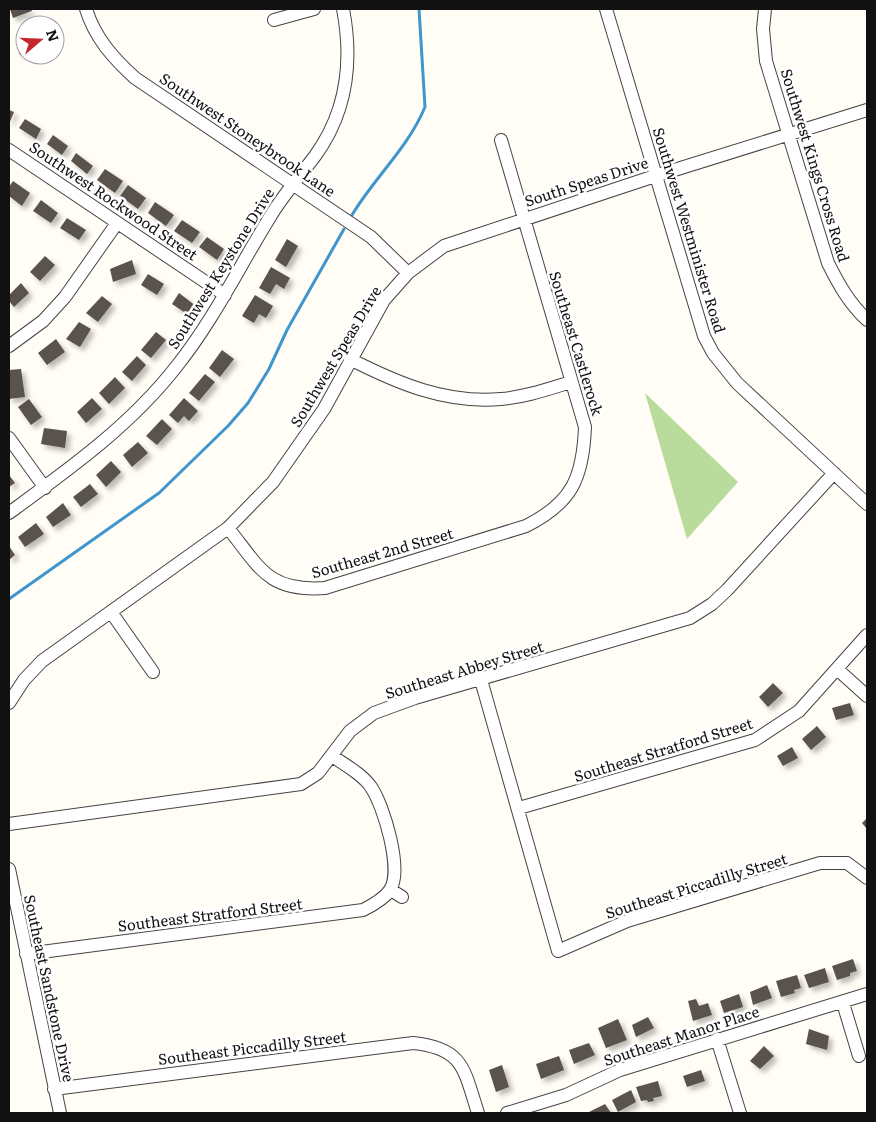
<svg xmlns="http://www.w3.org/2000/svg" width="876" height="1122" font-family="Literata,serif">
	<defs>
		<filter id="shadow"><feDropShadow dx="4" dy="4" stdDeviation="2.5" flood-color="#0004"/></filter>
	</defs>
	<rect width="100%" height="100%" fill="#fffdf5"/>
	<path fill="#b9dc9c" d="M 645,393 L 738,482 L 687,539 Z"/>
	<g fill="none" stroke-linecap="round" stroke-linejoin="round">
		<path stroke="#3f96cf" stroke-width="3" d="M 352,215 C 374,178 408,148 425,107 L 419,9
			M 9,599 L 159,493 L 228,426 L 248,403 L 269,369 L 287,330 L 344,229"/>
	</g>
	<path fill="#5a524d" filter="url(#shadow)" d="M 10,9 L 31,9 L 32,11 L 13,18 Z
		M 21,45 L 24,53 L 20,55 L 17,47 Z
		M 9,110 L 14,112 L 9,124 Z
		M 25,119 L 41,129 L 36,139 L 19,128 Z
		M 53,135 L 68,146 L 62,155 L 47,144 Z
		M 76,153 L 93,166 L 87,174 L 71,161 Z
		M 105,169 L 123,181 L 115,193 L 97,180 Z
		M 13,181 L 30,193 L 22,206 L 9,196 L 9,187 Z
		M 128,185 L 146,198 L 138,209 L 120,196 Z
		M 41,200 L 58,213 L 51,223 L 33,211 Z
		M 155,202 L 174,215 L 166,226 L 148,213 Z
		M 67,218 L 86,230 L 79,240 L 60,228 Z
		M 182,220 L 200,232 L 192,243 L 174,231 Z
		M 207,237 L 224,249 L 217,260 L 199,247 Z
		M 287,239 L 298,246 L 286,267 L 275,260 Z
		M 45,256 L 55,265 L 40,281 L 30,272 Z
		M 132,260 L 136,274 L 113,282 L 110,269 Z
		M 271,267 L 290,278 L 284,289 L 276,284 L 270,294 L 259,288 Z
		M 148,274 L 164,284 L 157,295 L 141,285 Z
		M 21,283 L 29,293 L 14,307 L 9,301 L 9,295 Z
		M 179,293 L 196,306 L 190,316 L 172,304 Z
		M 255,295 L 273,306 L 266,318 L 259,314 L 254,323 L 242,316 Z
		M 102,296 L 112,304 L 98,322 L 86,313 Z
		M 79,322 L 91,329 L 80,347 L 66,339 Z
		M 156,332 L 166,340 L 151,358 L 141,350 Z
		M 56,339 L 65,352 L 47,365 L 38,353 Z
		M 222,350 L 234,359 L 220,377 L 209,368 Z
		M 137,356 L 146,365 L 132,381 L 122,372 Z
		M 21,369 L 25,397 L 9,399 L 9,370 Z
		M 205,374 L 215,382 L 199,401 L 189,393 Z
		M 115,377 L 125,388 L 109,404 L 99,393 Z
		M 92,398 L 102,409 L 86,423 L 77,412 Z
		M 184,398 L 198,411 L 189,421 L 184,416 L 178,423 L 169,415 Z
		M 29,399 L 42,417 L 31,425 L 18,407 Z
		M 162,419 L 172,429 L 157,445 L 146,436 Z
		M 44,428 L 67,431 L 65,448 L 41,444 Z
		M 138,442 L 148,453 L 132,467 L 123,455 Z
		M 111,461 L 121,472 L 106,487 L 96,475 Z
		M 9,475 L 15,483 L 9,487 Z
		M 90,484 L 98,494 L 81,507 L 73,497 Z
		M 63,503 L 71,515 L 53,527 L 46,517 Z
		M 36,523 L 44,534 L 25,547 L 18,537 Z
		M 9,546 L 15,555 L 9,560 Z
		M 773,683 L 783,693 L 768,707 L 759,697 Z
		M 850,703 L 854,715 L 836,720 L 832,708 Z
		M 817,726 L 826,737 L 811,750 L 802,739 Z
		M 792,747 L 798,758 L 783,766 L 777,756 Z
		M 867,818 L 867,829 L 862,823 Z
		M 853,959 L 857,971 L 850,973 L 850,976 L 837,980 L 832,966 Z
		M 825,968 L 829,982 L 809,988 L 804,975 Z
		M 797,975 L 801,988 L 794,990 L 795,993 L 781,997 L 776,981 Z
		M 767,985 L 772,998 L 753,1005 L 750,992 Z
		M 739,994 L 743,1007 L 724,1013 L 720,1001 Z
		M 696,999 L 699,1006 L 708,1003 L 712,1015 L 693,1021 L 688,1001 Z
		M 648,1017 L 654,1028 L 636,1037 L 632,1025 Z
		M 618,1019 L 627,1040 L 606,1048 L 598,1028 Z
		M 809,1029 L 829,1036 L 827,1050 L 806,1044 Z
		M 589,1043 L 595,1055 L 574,1064 L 569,1050 Z
		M 764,1046 L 774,1056 L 760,1069 L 750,1061 Z
		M 559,1056 L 564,1070 L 541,1079 L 536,1064 Z
		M 502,1065 L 509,1087 L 496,1092 L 489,1070 Z
		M 701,1070 L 705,1081 L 687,1087 L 683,1076 Z
		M 658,1081 L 662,1096 L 653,1098 L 654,1101 L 648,1102 L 647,1100 L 641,1101 L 636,1087 Z
		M 631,1090 L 636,1102 L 618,1112 L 612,1100 Z
		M 605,1104 L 611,1113 L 587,1113 Z"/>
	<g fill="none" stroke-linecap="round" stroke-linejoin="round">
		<g stroke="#444" stroke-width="14">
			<path id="minor" d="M 86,9 C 95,38 113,58 135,78 L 371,237 L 408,273
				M 606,9 L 704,336 L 713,353 L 737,383 L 867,504
				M 765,9 L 763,29 L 766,61 L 828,263 C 839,285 849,303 867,320
				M 274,20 L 314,9
				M 9,150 L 225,295
				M 9,346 L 43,321 L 65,297 L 117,223
				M 350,359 C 397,383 446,404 501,399 C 525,397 548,389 571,382
				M 9,438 L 45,488
				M 9,513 C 68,470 130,426 176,367 C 213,321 239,267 270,217 C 283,195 300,176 315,156 C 347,112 353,61 343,9
				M 228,528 C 260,568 268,592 325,588 L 526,526 C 572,503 583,478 585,427 L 501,140
				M 111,612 L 153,672
				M 837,669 L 867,696
				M 481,680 L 558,951 L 627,921 L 820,863 L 847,863 L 867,878
				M 9,703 L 24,680 L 42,661 L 228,528 L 273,482 L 324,409 L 384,300 L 408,273 L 444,246 L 655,176 L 867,110
				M 519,808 L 755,740 L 799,711 L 867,635
				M 9,824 L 301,784 L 318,773 L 350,731 L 374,713 L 415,698 L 690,618 L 712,604 L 727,590 L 834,473
				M 9,869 L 60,1113
				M 391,890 L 402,897
				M 26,954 L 363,910 C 373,905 384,899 390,890 C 403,870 384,806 371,787 C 362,774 345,765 332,756
				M 843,1003 L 859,1056
				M 717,1039 L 740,1113
				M 54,1089 L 413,1043 C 464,1048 464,1070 478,1113
				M 507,1113 L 566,1095 L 620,1070 L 867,994"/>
		</g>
		<use href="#minor" stroke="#fff" stroke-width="12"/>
	</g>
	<g text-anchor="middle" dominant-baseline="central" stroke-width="5" stroke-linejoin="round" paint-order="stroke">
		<g font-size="15" fill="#111" stroke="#fff">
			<text transform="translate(248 134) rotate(34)">Southwest Stoneybrook Lane</text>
			<text transform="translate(816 165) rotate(73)">Southwest Kings Cross Road</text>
			<text transform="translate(586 181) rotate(-18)">South Speas Drive</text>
			<text transform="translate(114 200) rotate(34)">Southwest Rockwood Street</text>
			<text transform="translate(690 230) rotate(73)">Southwest Westminister Road</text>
			<text transform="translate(220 268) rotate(-58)">Southwest Keystone Drive</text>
			<text transform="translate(577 343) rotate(73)">Southeast Castlerock</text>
			<text transform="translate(335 356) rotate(-59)">Southwest Speas Drive</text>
			<text transform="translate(382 552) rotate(-16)">Southeast 2nd Street</text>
			<text transform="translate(464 669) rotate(-17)">Southeast Abbey Street</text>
			<text transform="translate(663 749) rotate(-17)">Southeast Stratford Street</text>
			<text transform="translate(696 885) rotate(-17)">Southeast Piccadilly Street</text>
			<text transform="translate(210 914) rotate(-7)">Southeast Stratford Street</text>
			<text transform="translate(50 988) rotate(78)">Southeast Sandstone Drive</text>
			<text transform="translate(681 1035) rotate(-18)">Southeast Manor Place</text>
			<text transform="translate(252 1047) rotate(-7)">Southeast Piccadilly Street</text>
		</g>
	</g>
	<rect width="876" height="1122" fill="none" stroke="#111111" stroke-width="20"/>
	<g transform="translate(40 40) rotate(71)"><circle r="24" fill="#ffffff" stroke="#a0a0a0"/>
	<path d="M0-4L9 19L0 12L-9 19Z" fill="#c4262e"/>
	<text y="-8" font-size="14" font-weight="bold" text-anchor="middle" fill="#111111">N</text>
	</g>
</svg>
